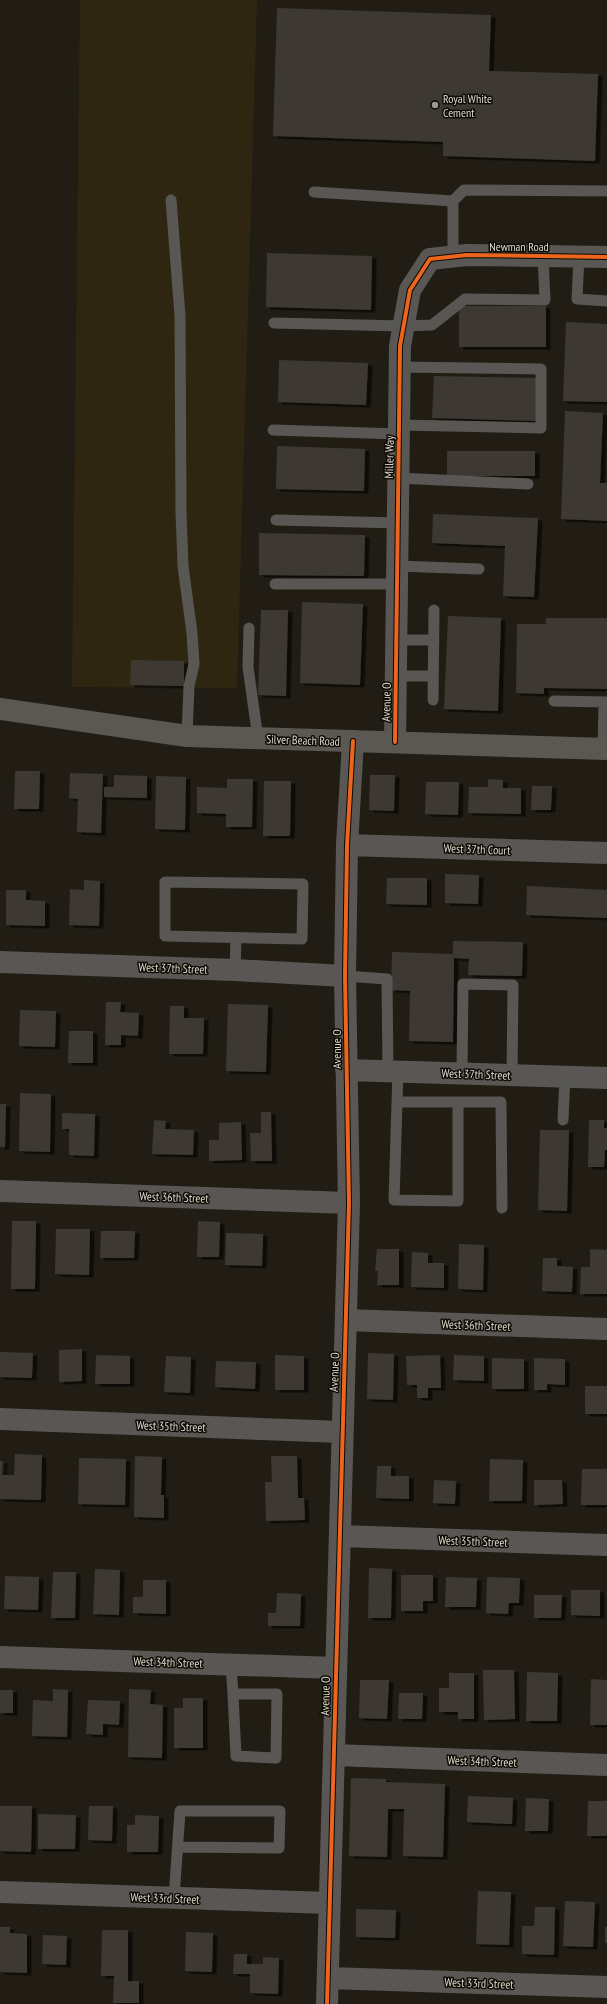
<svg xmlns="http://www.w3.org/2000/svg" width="607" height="2004" font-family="'PT Sans Narrow',sans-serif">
	<defs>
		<filter id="shadow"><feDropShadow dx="4.5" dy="2.5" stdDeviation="0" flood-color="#0009"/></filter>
	</defs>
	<rect width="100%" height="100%" fill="#211d14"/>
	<path fill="#2f2611" d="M 80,0 L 257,0 L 237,688 L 72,687 Z"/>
	<path fill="#3d3932" filter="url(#shadow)" d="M 277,8 L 491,15 L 489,71 L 598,74 L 595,161 L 443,156 L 443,142 L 273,136 Z
		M 267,253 L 372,256 L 371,310 L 266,307 Z
		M 459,306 L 546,306 L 546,347 L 459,347 Z
		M 566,322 L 607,324 L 607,402 L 563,401 Z
		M 279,360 L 368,363 L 366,405 L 278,402 Z
		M 434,376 L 539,378 L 538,421 L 432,418 Z
		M 565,411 L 603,413 L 600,483 L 607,483 L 607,521 L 561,519 Z
		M 277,446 L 365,449 L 364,491 L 276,489 Z
		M 447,451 L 535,451 L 535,476 L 447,476 Z
		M 433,514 L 538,518 L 534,597 L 503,596 L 505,546 L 432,543 Z
		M 259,533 L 365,535 L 364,576 L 259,575 Z
		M 302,602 L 363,604 L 360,685 L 300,683 Z
		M 261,610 L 288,610 L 286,696 L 258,695 Z
		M 448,616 L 501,618 L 498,711 L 444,709 Z
		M 546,618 L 607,618 L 607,689 L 544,688 L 544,694 L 516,693 L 517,624 L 546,624 Z
		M 131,660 L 184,661 L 184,686 L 130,685 Z
		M 15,771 L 40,771 L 39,809 L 14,809 Z
		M 70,773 L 103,774 L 101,833 L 77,832 L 78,799 L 69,798 Z
		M 114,775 L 147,776 L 147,798 L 104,797 L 104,787 L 114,787 Z
		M 370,775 L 395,775 L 394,811 L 369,810 Z
		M 156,776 L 186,777 L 185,830 L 155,829 Z
		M 227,779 L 253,779 L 252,827 L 226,827 L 226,814 L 197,813 L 197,787 L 227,788 Z
		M 488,779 L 503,780 L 503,788 L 521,788 L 521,814 L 468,813 L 469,787 L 488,787 Z
		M 264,781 L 291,781 L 290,836 L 263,836 Z
		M 426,782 L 459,782 L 458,815 L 425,814 Z
		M 532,786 L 552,786 L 551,810 L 531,810 Z
		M 445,874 L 479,875 L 478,904 L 445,903 Z
		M 387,878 L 427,878 L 427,905 L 386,904 Z
		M 84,880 L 100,881 L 99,926 L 69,925 L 70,889 L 84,890 Z
		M 527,886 L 607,890 L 607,918 L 526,915 Z
		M 6,890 L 26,890 L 26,900 L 45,901 L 45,926 L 6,925 Z
		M 453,941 L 523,942 L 522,976 L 468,975 L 469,959 L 454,958 L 453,1042 L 409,1041 L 410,991 L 391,990 L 392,952 L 453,954 Z
		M 106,1002 L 121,1002 L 120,1012 L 139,1013 L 138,1036 L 121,1035 L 121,1045 L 105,1045 Z
		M 228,1004 L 268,1005 L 266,1072 L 226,1071 Z
		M 170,1006 L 184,1006 L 184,1018 L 204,1018 L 203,1054 L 169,1054 Z
		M 20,1010 L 56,1011 L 55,1047 L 19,1046 Z
		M 69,1031 L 93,1031 L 93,1063 L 68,1063 Z
		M 20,1093 L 51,1094 L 50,1152 L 19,1151 Z
		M 0,1104 L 6,1104 L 5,1147 L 0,1147 Z
		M 261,1112 L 271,1112 L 272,1161 L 251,1161 L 250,1133 L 261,1133 Z
		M 62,1113 L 95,1114 L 94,1156 L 69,1155 L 69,1129 L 62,1129 Z
		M 154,1120 L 166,1121 L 165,1129 L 194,1130 L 193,1155 L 152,1154 Z
		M 589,1120 L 604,1120 L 604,1128 L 607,1128 L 607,1150 L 605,1150 L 604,1167 L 588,1167 Z
		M 241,1122 L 242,1160 L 209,1161 L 209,1140 L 219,1140 L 219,1123 Z
		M 540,1130 L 569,1130 L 567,1211 L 538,1210 Z
		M 12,1221 L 36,1221 L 35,1289 L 11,1289 Z
		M 198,1221 L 220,1222 L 219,1257 L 197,1257 Z
		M 56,1229 L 90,1229 L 89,1275 L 55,1274 Z
		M 101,1231 L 135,1231 L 134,1258 L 100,1258 Z
		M 226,1233 L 263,1234 L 262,1266 L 225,1265 Z
		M 459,1244 L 484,1245 L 483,1290 L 458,1289 Z
		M 377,1249 L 399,1249 L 399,1285 L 377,1285 L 378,1271 L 375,1271 Z
		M 590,1249 L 607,1250 L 607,1294 L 580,1294 L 581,1267 L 590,1267 Z
		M 412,1252 L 428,1253 L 428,1263 L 444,1263 L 444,1288 L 411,1287 Z
		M 543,1258 L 557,1258 L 557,1266 L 573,1267 L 572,1292 L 542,1291 Z
		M 82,1349 L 82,1381 L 59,1382 L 59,1350 Z
		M 0,1352 L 33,1353 L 32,1378 L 0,1377 Z
		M 368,1353 L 394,1354 L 393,1400 L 367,1399 Z
		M 96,1355 L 130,1356 L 130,1384 L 95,1384 Z
		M 275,1355 L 304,1356 L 304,1390 L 275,1390 Z
		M 440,1355 L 441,1388 L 428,1388 L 428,1398 L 417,1398 L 417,1385 L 407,1385 L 406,1356 Z
		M 454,1355 L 484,1356 L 484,1381 L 453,1380 Z
		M 166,1356 L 191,1357 L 190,1393 L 164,1392 Z
		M 492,1358 L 524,1359 L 524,1389 L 492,1389 Z
		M 534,1358 L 565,1359 L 565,1385 L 547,1384 L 547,1390 L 534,1390 Z
		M 216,1361 L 256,1362 L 255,1389 L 215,1387 Z
		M 585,1386 L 607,1386 L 607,1414 L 585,1414 Z
		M 15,1454 L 42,1455 L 41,1500 L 0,1499 L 0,1461 L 3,1461 L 2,1475 L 14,1475 Z
		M 135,1456 L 162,1457 L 161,1495 L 164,1495 L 164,1518 L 134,1517 Z
		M 271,1456 L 297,1456 L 298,1498 L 304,1498 L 305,1520 L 266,1521 L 265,1482 L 272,1482 Z
		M 79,1458 L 126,1459 L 125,1505 L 78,1504 Z
		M 490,1459 L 523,1460 L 522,1501 L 489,1501 Z
		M 377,1466 L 391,1466 L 391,1476 L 409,1476 L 409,1499 L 376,1498 Z
		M 582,1469 L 607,1469 L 607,1505 L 581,1505 Z
		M 434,1480 L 456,1481 L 455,1504 L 433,1503 Z
		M 534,1480 L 562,1480 L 563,1504 L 534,1505 Z
		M 369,1568 L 392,1569 L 391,1618 L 368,1618 Z
		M 95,1569 L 120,1570 L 119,1615 L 93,1614 Z
		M 53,1572 L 76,1572 L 75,1618 L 51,1618 Z
		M 401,1575 L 433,1575 L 433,1601 L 423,1601 L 423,1611 L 401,1611 Z
		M 5,1576 L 39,1577 L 38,1610 L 4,1609 Z
		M 446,1577 L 477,1578 L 476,1607 L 445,1607 Z
		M 487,1577 L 520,1578 L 519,1603 L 509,1603 L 508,1614 L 486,1613 Z
		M 143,1580 L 166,1580 L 166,1614 L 133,1613 L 133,1597 L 143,1597 Z
		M 571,1590 L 600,1590 L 600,1616 L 571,1615 Z
		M 277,1593 L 301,1594 L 300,1626 L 268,1626 L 268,1613 L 276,1613 Z
		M 534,1595 L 562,1595 L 561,1618 L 534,1618 Z
		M 483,1670 L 514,1670 L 515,1719 L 484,1720 Z
		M 527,1672 L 558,1673 L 557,1721 L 526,1721 Z
		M 449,1673 L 474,1673 L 474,1719 L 458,1719 L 458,1712 L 439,1712 L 439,1688 L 449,1688 Z
		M 591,1679 L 607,1680 L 607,1725 L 590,1725 Z
		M 360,1680 L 389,1680 L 387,1719 L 359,1718 Z
		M 53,1689 L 68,1690 L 67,1737 L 32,1736 L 33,1700 L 53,1701 Z
		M 129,1689 L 151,1690 L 150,1704 L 163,1705 L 162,1758 L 128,1757 Z
		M 0,1690 L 13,1690 L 13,1713 L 0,1713 Z
		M 399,1693 L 423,1693 L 422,1719 L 398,1719 Z
		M 183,1698 L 203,1698 L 203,1748 L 174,1748 L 174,1708 L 183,1708 Z
		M 88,1700 L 120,1701 L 119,1725 L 103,1724 L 103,1735 L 86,1734 Z
		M 351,1778 L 386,1779 L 386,1782 L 445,1784 L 443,1857 L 403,1856 L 404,1809 L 388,1809 L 387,1857 L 349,1856 Z
		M 468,1796 L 513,1798 L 512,1824 L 467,1822 Z
		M 526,1798 L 549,1799 L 548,1831 L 525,1831 Z
		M 588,1801 L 607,1801 L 607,1836 L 587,1836 Z
		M 0,1806 L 32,1806 L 31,1852 L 0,1851 Z
		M 89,1806 L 113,1806 L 112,1841 L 88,1840 Z
		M 38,1814 L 76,1815 L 75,1849 L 38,1849 Z
		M 135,1815 L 159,1816 L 158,1852 L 127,1852 L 127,1825 L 135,1825 Z
		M 478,1891 L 511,1892 L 509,1945 L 476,1944 Z
		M 565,1901 L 595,1902 L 593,1947 L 563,1946 Z
		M 535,1907 L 555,1907 L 554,1955 L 522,1954 L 522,1926 L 534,1926 Z
		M 356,1909 L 396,1910 L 395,1938 L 356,1937 Z
		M 0,1927 L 10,1927 L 10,1933 L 27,1934 L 27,1973 L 0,1972 Z
		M 605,1927 L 607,1927 L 607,1943 L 605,1943 Z
		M 102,1930 L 128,1930 L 128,1981 L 139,1981 L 139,2003 L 113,2003 L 114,1976 L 101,1976 Z
		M 186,1932 L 213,1933 L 212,1972 L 185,1971 Z
		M 43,1935 L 67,1936 L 66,1965 L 42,1964 Z
		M 234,1954 L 247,1954 L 247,1964 L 263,1964 L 263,1957 L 279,1958 L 278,1994 L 250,1993 L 250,1974 L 233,1974 Z"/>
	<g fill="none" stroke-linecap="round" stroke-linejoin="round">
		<path stroke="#585753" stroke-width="11" d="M 314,192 L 453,201
			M 171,200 L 180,316 L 181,513 L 183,566 L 192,633 L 194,664 L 189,686 L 187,736
			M 579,256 L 577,299 L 607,301
			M 453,257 L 453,201 L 464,190 L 607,191
			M 274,323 L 403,326 L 432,325 L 465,299 L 545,300 L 543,256
			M 399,425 L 541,428 L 541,369 L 399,367
			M 273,430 L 399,434
			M 398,478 L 528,484
			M 276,520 L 398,523
			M 397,566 L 479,569
			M 275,584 L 397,584
			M 249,628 L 248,667 L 258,739
			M 396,640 L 434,640
			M 396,676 L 433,676
			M 433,700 L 434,610
			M 554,701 L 607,702
			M 603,749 L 604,702
			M 165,882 L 303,884 L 302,939 L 165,936 Z
			M 235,970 L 236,938
			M 345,976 L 387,979 L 388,1071
			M 398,1071 L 394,1200 L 458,1201 L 458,1102 L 501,1102 L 502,1208
			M 462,1073 L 463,984 L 513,985 L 512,1075
			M 397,1102 L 458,1102
			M 563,1120 L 565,1077
			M 231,1665 L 233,1694 L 277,1694 L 276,1758 L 236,1756 L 233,1694
			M 174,1898 L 180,1811 L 280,1811 L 279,1848 L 178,1847"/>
		<path stroke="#585753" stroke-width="22" d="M 395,742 L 400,346 L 410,290 L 430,259 L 467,255 L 607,257
			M 347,845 L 607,853
			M 0,962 L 235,970 L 345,976
			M 346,1070 L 607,1078
			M 0,1191 L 349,1203
			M 346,1320 L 607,1329
			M 0,1419 L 342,1432
			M 340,1536 L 607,1545
			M 0,1657 L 336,1668
			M 334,1755 L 607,1765
			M 0,1892 L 330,1903
			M 328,1978 L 607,1987
			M 327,2004 L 349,1203 L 345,976 L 347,845 L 353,741"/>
		<path stroke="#5b5854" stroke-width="22" d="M 0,709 L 187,736 L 607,749"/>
		<g stroke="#0d0a04" stroke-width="6">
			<path id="cycleway" d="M 395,742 L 400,346 L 410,290 L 430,259 L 467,255 L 607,257
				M 327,2004 L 349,1203 L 345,976 L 347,845 L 353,741"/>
		</g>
		<use href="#cycleway" stroke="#eb651d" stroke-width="4"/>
	</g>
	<circle fill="#9c988e" stroke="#0d0a04" stroke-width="1.5" cx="435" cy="105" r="4"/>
	<g text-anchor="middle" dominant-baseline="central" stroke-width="3" stroke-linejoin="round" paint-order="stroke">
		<g font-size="12" fill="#dfdbd0" stroke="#0d0a04" text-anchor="start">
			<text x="443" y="98">Royal White<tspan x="443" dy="14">Cement</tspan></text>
		</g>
		<g font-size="12" fill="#dfdbd0" stroke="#0d0a04">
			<text x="519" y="246">Newman Road</text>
			<text transform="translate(389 457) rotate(-89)">Miller Way</text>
			<text transform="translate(386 702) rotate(-89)">Avenue O</text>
			<text transform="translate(303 740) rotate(2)">Silver Beach Road</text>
			<text transform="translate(477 849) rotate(2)">West 37th Court</text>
			<text transform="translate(173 968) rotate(2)">West 37th Street</text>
			<text transform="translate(336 1049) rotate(-90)">Avenue O</text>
			<text transform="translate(476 1074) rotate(2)">West 37th Street</text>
			<text transform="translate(174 1197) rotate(2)">West 36th Street</text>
			<text transform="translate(476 1325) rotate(2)">West 36th Street</text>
			<text transform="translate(334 1372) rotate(-88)">Avenue O</text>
			<text transform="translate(171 1426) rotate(2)">West 35th Street</text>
			<text transform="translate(473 1541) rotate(2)">West 35th Street</text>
			<text transform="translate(168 1662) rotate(2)">West 34th Street</text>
			<text transform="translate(325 1696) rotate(-89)">Avenue O</text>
			<text transform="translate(482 1761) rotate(2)">West 34th Street</text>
			<text transform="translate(165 1898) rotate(2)">West 33rd Street</text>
			<text transform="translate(479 1983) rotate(2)">West 33rd Street</text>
		</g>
	</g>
</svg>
